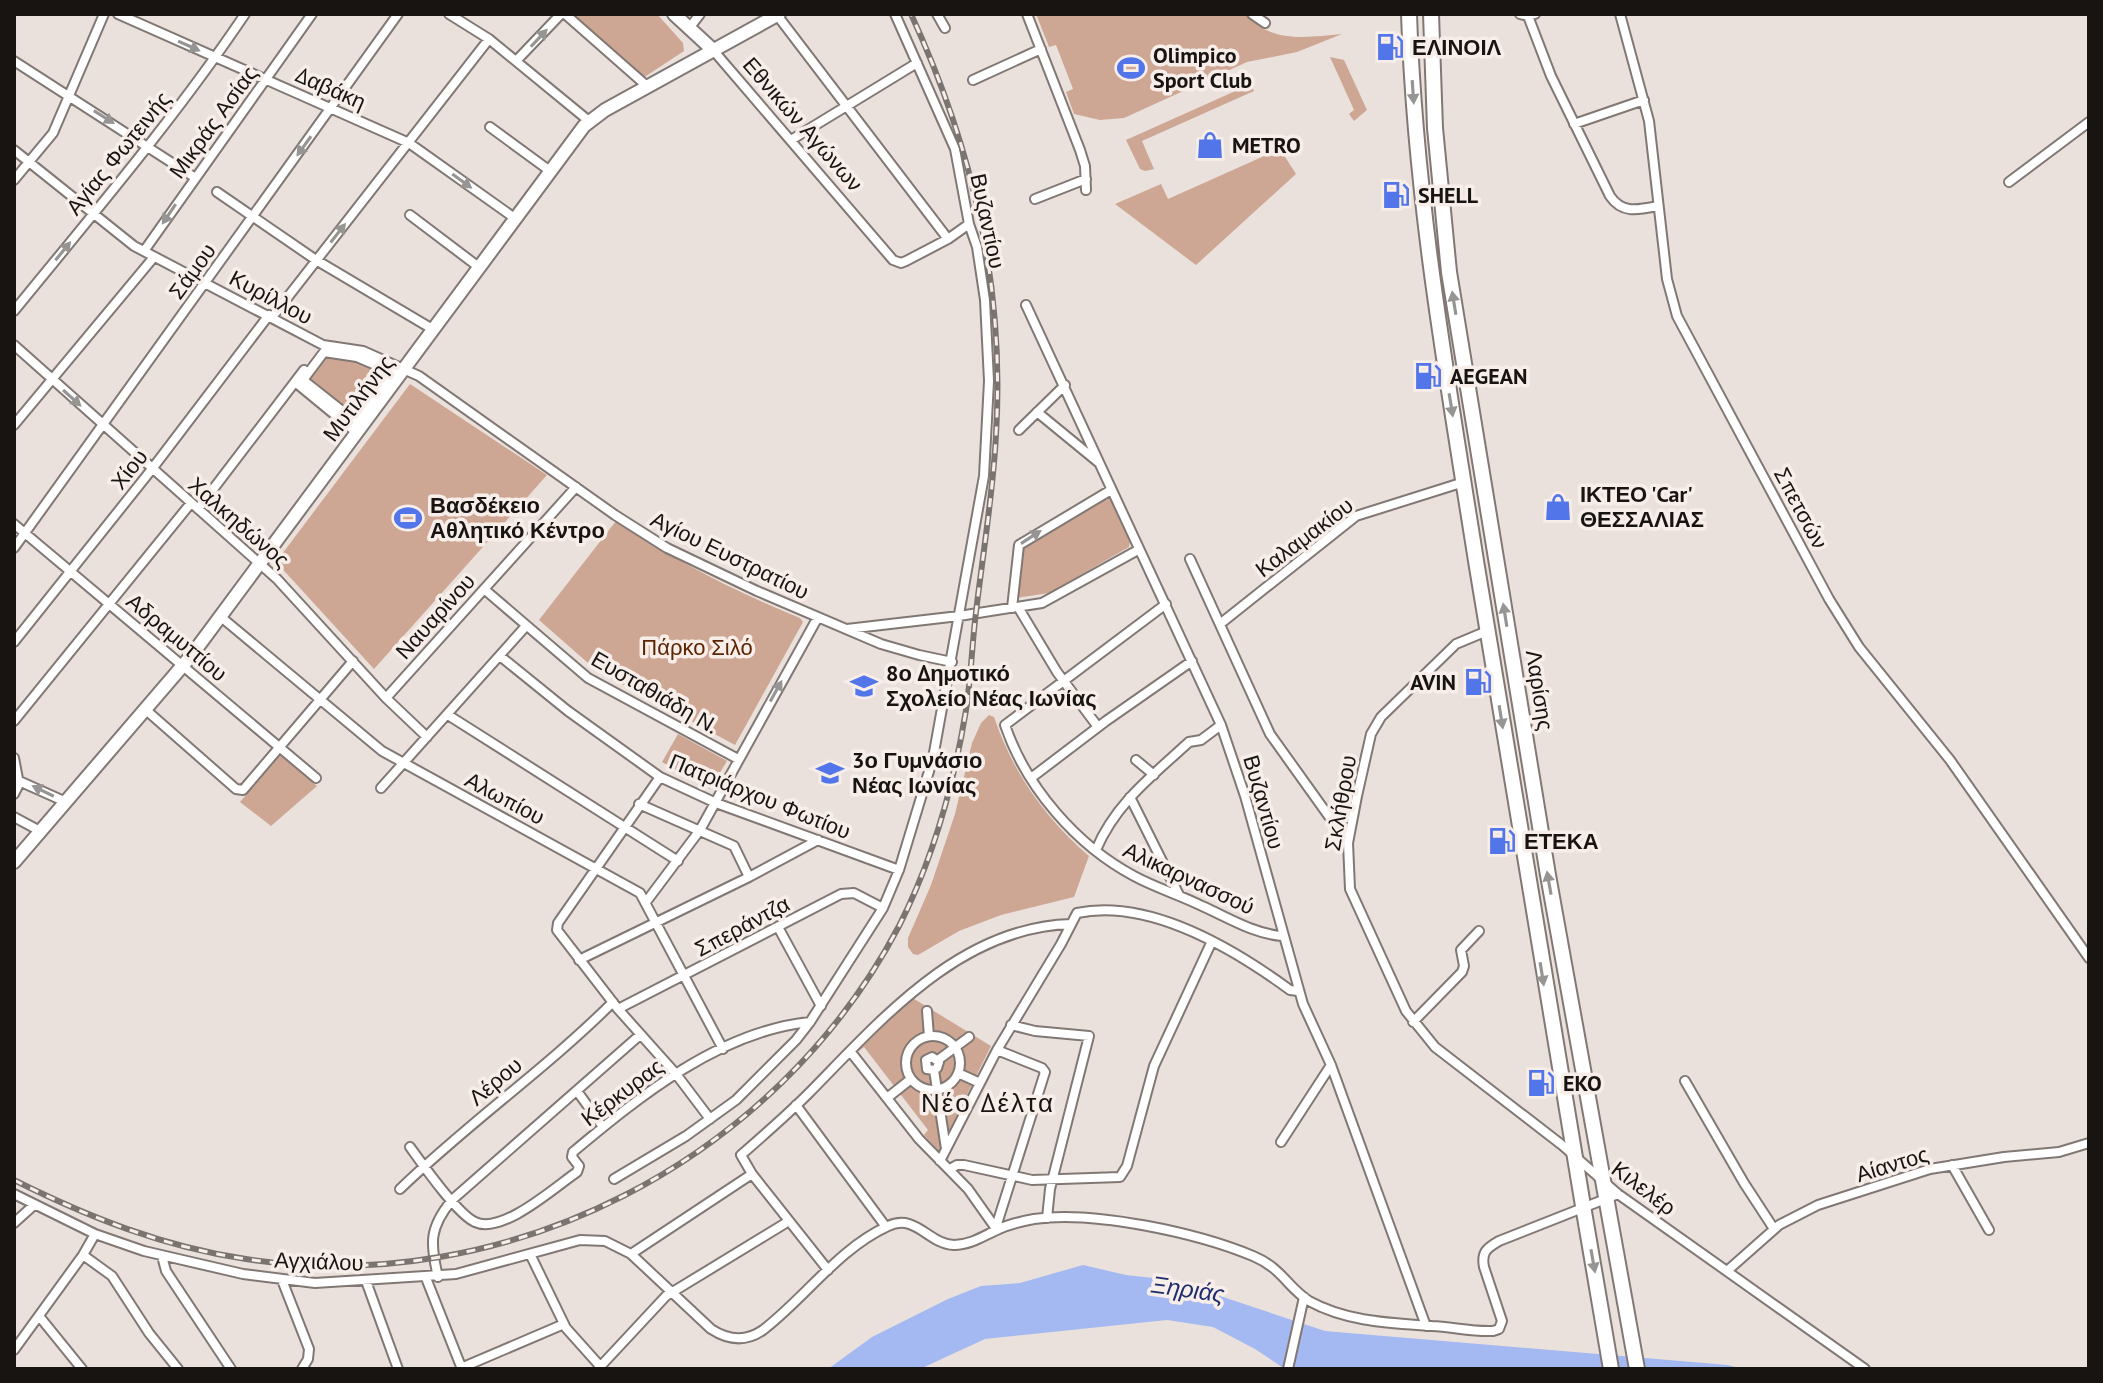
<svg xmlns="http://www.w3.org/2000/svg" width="2103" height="1383" font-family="'PT Sans',sans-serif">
	<rect width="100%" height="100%" fill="#ebe1dc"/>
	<path fill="#cda694" d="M 657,14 L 683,43 L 684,51 L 643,78 L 571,15 Z
		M 1036,14 L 1246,14 C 1271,44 1307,37 1342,34 L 1297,52 L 1247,62 L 1124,118 L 1100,120 L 1074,114 L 1066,92 L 1073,89 L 1056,45 L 1049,47 Z
		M 1330,57 L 1344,60 L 1367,110 L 1354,121 L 1349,114 L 1354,110 Z
		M 1251,84 L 1254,91 L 1142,141 L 1154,169 L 1145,171 L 1140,169 L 1126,140 Z
		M 1280,149 L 1296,174 L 1196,265 L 1115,204 L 1161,184 L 1168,199 Z
		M 325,354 L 348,356 L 389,372 L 355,420 L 305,380 Z
		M 410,384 L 547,475 L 374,669 L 276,562 Z
		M 1109,499 L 1113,502 L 1130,541 L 1129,547 L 1049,593 L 1016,598 L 1022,547 L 1099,501 Z
		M 616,521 C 673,560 736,592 800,618 L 803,622 L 735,745 L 596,670 L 539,620 Z
		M 989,715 L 994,717 C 1013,773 1045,818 1089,856 L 1074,897 L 1001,915 L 959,931 L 918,955 L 913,954 L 908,947 L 908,938 L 931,885 L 955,814 L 972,743 L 981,723 Z
		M 678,734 L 727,761 L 710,789 L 662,762 Z
		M 280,755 L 317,786 L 271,826 L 240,802 Z
		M 911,997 L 991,1046 L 939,1151 L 924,1135 L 928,1130 L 864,1047 L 859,1051 L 858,1048 Z"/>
	<path fill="#a4b9f1" d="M 1083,1265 L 1126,1275 L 1172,1280 L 1325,1331 L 1728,1365 L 1742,1369 L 1285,1369 L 1255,1349 L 1213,1327 L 1167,1320 L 985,1339 L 920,1369 L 828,1369 L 872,1337 L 948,1299 L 981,1286 L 1020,1283 Z"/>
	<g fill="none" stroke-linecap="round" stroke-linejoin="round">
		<g stroke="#817874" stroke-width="12">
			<path id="street" d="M 118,14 L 409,143 L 516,219
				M 449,14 L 489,39 L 589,121
				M 565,14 L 648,87
				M 937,14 L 945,28
				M 1027,14 L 1080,150 L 1085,166 L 1086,190
				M 1252,14 L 1265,23
				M 1520,14 L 1528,16 L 1535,14
				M 1620,14 L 1649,121 L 1667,279 L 1677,316 L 1829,599 L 1859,647 L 1950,760 L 2089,958
				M 777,15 L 948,239
				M 1528,16 L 1551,76 L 1610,196 C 1622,214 1638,210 1658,206
				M 690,27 L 700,14
				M 713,50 L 893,260 L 901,263 L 906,261 L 948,239 L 969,224
				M 14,61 L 194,177
				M 516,61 L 561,14
				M 973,80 L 1041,49
				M 1574,124 L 1644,100
				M 490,127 L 550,171
				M 791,140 L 917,63
				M 14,150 L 134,246 L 323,345 L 363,351 L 419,376 L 615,515 L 667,548 L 757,591 L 881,644 L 919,655 L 952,662
				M 14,180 L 53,133 L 104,14
				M 2009,182 L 2089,122
				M 217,192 L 316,260 L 434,330
				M 1035,199 L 1086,179
				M 410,215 L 480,268
				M 144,251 L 312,14
				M 1026,305 L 1221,725 L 1245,796 L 1303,1004 L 1331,1065 L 1426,1326
				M 14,311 C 93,214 175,118 245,14
				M 273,316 L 489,39
				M 14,345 L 277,579 L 386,698 L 427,737
				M 324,352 L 357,357 L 392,372 L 356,422 L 303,380 Z
				M 295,382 L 357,433
				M 1037,412 L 1098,462
				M 14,425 L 154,257
				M 1019,430 L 1065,385
				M 198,509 L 304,370
				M 14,524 L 316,778
				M 14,548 L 398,14
				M 1190,559 L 1270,734 L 1348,843
				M 484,589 L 588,678 L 738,759
				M 1166,604 L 1005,725 C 1026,787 1076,845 1134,876 C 1156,888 1180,895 1202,906 C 1227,917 1254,934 1282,936
				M 1018,607 L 1057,672 L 1098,727
				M 1012,608 L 1019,545 L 1111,490
				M 221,617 L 382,751 L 640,893 L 723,1049
				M 1220,624 L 1356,516 L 1464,482
				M 847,629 L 959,616 L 1042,603 L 1138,550
				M 1487,631 L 1456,644 L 1381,717 L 1371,734 L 1357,796 L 1348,843 L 1350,889 L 1406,1011 L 1435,1047 L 1562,1145 L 1618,1194 L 1865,1369
				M 14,642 L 152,469 L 269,315
				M 500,656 L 568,711 L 660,777 L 716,803 L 899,870
				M 386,698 L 576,487
				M 146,710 L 236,789 L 243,790 L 353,661
				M 448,715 L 678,861
				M 14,721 L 191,503
				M 14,758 L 19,784 L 14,794
				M 1136,760 L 1154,775
				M 660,777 L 558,923 L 557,930 L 618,1009 L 676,1074 L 710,1119
				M 1031,778 L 1106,721 L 1192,661
				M 19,781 L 66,802
				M 381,788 L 526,626
				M 1130,797 L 1179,895
				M 639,804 L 734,846 L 749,877
				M 14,817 L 40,831
				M 1096,850 C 1115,804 1152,776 1189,742 L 1201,740 L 1221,725
				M 646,902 L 700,830 L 818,617
				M 778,927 L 821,1006
				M 579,960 L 749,877 L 818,840
				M 618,1009 L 841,894 L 854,893 L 883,908
				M 927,1011 L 929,1036
				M 1413,1022 L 1462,972 L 1464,966 L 1461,950 L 1479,931
				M 1011,1025 L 1035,1031 L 1089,1036 L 1050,1189 L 1047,1218
				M906 1063a27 27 0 1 1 54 0a27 27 0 1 1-54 0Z
				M 850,1051 L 919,1139 L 968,1189 L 997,1230
				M 938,1060 L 969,1037
				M 934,1070 L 927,1069 L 926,1060 L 932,1057 L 939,1062 L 937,1068 L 934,1070 L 946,1149
				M 958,1073 L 980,1083
				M 1685,1081 L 1744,1183 L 1774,1229
				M 577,1091 L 603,1127
				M 887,1098 L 911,1079
				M 796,1105 L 886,1227
				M 1281,1142 L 1331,1065
				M 410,1147 C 423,1165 457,1214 475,1222 C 502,1235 555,1187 577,1172 L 579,1166 L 572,1157 L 573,1152 C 640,1096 720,1031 810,1022
				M 940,1161 L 997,1050 L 1061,944 L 1077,913 C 1150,898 1234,949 1290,990 L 1298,991
				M 1952,1165 L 1989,1230
				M 950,1169 L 957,1165 L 964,1165 L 1032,1180 L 1120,1177 L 1127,1166 L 1154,1066 L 1212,941
				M 614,1179 L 686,1136 L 736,1100 L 796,1040 L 810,1022 L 883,908 L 899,870 L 933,758 L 984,476 L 989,381 L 985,300 L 977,247 L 969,224 L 955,149 L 895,14
				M 400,1189 C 468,1123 546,1069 613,1002
				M 14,1194 L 95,1234 L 144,1251 L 243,1274 L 315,1283 L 456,1274 L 580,1240 L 605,1241 L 631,1254 L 711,1329 C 728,1340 746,1342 763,1330 C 806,1297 838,1249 888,1226 C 916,1213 928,1244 954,1245 C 971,1245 985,1235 999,1229 C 1010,1224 1023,1221 1034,1219 C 1093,1210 1198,1233 1253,1256 C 1282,1268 1288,1288 1309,1301 C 1347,1322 1391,1323 1432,1326 C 1453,1327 1472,1332 1493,1331 L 1499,1329 L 1502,1321 L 1484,1267 C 1481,1252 1487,1248 1499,1241 L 1618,1194
				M 14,1223 L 34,1205
				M 996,1227 L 1045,1072 L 1042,1068 L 997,1050
				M 530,1254 L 566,1328 L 600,1366
				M 631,1254 L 752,1174
				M 83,1255 L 112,1276 L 149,1333 L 178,1369
				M 162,1256 L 166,1271 L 231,1369
				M 828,1270 L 752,1174 L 741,1155 C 764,1135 787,1115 809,1093 C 881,1020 960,927 1071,924
				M 1727,1271 L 1779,1225 L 1818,1205 L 1930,1169 L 2004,1157 L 2059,1152 L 2089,1143
				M 438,1277 C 430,1243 429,1228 452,1200 L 640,1035
				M 426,1278 L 462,1369
				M 282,1280 L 309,1349 L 308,1359 L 302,1369
				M 366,1281 L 398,1369
				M 39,1316 L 82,1369
				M 14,1350 L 83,1255 L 95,1234
				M 461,1368 L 564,1324
				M 598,1369 L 666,1296 L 789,1221
				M 1288,1369 L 1304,1297"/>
		</g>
		<g stroke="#817874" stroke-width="16">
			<path id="secondary" d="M 674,14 L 713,50
				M 14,862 L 191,656 L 584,126 L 605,110 L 779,14"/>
		</g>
		<g stroke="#817874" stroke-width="18">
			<path id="primary" d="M 1409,14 C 1415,201 1448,383 1477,567 C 1520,835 1565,1102 1611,1369
				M 1431,14 L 1435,128 L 1449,272 L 1548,875 L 1637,1369"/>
		</g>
		<use href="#street" stroke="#fff" stroke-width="8"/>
		<use href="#secondary" stroke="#fff" stroke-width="12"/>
		<use href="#primary" stroke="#fff" stroke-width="14"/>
		<g stroke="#7a7471" stroke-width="6">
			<path id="rail" d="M 14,1180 C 88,1217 164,1247 246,1259 C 508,1299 776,1160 899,926 C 933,859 954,784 966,710 C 971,678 972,644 976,612 C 983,553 993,494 996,435 C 1005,286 973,149 911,14"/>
		</g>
		<use href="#rail" stroke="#f8eee9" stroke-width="3" stroke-dasharray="9" stroke-linecap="butt"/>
	</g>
	<defs><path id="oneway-solid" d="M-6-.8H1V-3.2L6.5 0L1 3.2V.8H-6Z" transform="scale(2)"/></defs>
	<g fill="#979594">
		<use href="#oneway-solid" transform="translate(539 38) rotate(-47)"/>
		<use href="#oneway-solid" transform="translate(189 46) rotate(24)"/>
		<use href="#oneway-solid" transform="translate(1413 92) rotate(86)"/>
		<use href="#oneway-solid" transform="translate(104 117) rotate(32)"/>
		<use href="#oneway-solid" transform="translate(304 146) rotate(126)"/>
		<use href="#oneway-solid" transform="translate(462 181) rotate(36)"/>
		<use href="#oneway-solid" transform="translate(169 214) rotate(124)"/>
		<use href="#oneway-solid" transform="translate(338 233) rotate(-52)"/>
		<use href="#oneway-solid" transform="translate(63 251) rotate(-51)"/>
		<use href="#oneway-solid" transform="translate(1454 303) rotate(-99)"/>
		<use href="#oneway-solid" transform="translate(72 398) rotate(42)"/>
		<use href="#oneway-solid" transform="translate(1451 405) rotate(81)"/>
		<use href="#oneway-solid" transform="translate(1031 537) rotate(-33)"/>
		<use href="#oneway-solid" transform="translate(1505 615) rotate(-99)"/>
		<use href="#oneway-solid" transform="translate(776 691) rotate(-61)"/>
		<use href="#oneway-solid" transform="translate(1501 717) rotate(81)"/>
		<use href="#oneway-solid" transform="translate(43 791) rotate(-154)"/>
		<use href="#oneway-solid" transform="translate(1549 883) rotate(-100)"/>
		<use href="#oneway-solid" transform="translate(1542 974) rotate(81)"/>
		<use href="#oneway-solid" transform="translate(1593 1261) rotate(80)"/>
	</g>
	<defs>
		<g id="fuel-bare" transform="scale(2.16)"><path d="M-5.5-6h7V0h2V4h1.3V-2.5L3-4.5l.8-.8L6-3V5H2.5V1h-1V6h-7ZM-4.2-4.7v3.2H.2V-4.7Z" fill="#5375ea" stroke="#f8eee9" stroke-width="2.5" paint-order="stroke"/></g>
		<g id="stadium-bare" transform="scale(2.16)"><path d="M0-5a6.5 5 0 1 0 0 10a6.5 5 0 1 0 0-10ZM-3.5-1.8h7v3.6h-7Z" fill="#5375ea" stroke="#f8eee9" stroke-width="2.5" paint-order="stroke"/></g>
		<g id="shop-bare" transform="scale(2.16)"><path d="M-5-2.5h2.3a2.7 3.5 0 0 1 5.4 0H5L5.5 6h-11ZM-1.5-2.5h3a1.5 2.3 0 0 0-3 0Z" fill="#5375ea" stroke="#f8eee9" stroke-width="2.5" paint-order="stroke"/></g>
		<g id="school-bare" transform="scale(2.16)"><path d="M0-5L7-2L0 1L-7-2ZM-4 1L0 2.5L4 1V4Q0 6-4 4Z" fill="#5375ea" stroke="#f8eee9" stroke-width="2.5" paint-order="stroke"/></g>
	</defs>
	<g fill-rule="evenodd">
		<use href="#fuel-bare" x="1390" y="47"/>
		<use href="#stadium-bare" x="1131" y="68"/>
		<use href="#shop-bare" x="1210" y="145"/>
		<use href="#fuel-bare" x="1396" y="195"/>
		<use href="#fuel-bare" x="1428" y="376"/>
		<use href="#shop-bare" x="1558" y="507"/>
		<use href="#stadium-bare" x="408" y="518"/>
		<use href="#fuel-bare" x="1478" y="682"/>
		<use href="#school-bare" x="864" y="686"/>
		<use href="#school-bare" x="830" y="773"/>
		<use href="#fuel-bare" x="1502" y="841"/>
		<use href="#fuel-bare" x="1541" y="1083"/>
	</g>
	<g text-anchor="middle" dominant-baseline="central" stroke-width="7" stroke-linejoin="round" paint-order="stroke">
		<g font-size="22" font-weight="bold" fill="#171412" stroke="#f8eee9" text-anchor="start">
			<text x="1412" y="47">ΕΛΙΝΟΙΛ</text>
			<text x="1153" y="55">Olimpico<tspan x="1153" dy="25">Sport Club</tspan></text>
			<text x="1232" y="145">METRO</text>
			<text x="1418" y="195">SHELL</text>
			<text x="1450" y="376">AEGEAN</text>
			<text x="1580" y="494">ΙΚΤΕΟ 'Car'<tspan x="1580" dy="25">ΘΕΣΣΑΛΙΑΣ</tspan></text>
			<text x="430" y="505">Βασδέκειο<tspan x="430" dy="25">Αθλητικό Κέντρο</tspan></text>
			<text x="886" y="673">8ο Δημοτικό<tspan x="886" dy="25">Σχολείο Νέας Ιωνίας</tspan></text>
			<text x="1456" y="682" text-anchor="end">AVIN</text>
			<text x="852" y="760">3ο Γυμνάσιο<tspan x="852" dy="25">Νέας Ιωνίας</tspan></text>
			<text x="1524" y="841">ΕΤΕΚΑ</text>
			<text x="1563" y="1083">EKO</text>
		</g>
		<g font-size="22" fill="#171412" stroke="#f8eee9">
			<text transform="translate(331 88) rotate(24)">Δαβάκη</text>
			<text transform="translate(213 122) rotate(-54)">Μικράς Ασίας</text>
			<text transform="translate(803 124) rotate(49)">Εθνικών Αγώνων</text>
			<text transform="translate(118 153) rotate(-51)">Αγίας Φωτεινής</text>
			<text transform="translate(988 221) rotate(78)">Βυζαντίου</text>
			<text transform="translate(192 271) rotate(-54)">Σάμου</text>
			<text transform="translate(271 297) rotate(28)">Κυρίλλου</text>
			<text transform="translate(358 398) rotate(-53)">Μυτιλήνης</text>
			<text transform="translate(129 469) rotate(-52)">Χίου</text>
			<text transform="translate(1801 508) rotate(62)">Σπετσών</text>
			<text transform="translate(239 522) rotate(41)">Χαλκηδώνος</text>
			<text transform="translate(1304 537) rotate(-37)">Καλαμακίου</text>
			<text transform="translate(730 555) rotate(26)">Αγίου Ευστρατίου</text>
			<text transform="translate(435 616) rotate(-48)">Ναυαρίνου</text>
			<text transform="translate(177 637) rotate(40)">Αδραμυττίου</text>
			<text transform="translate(1540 690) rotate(81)">Λαρίσης</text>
			<text transform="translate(655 692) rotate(30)">Ευσταθιάδη Ν.</text>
			<text transform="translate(760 796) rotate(22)">Πατριάρχου Φωτίου</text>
			<text transform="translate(505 798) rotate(28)">Αλωπίου</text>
			<text transform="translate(1264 802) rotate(74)">Βυζαντίου</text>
			<text transform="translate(1340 803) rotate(-80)">Σκλήθρου</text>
			<text transform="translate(1189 878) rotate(25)">Αλικαρνασσού</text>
			<text transform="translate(742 926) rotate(-28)">Σπεράντζα</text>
			<text transform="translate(495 1081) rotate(-40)">Λέρου</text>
			<text transform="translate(622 1092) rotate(-37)">Κέρκυρας</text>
			<text transform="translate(1892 1164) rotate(-17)">Αίαντος</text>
			<text transform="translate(1644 1188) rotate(37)">Κιλελέρ</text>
			<text transform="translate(319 1261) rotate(2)">Αγχιάλου</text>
		</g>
		<g font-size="22" fill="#5c2503" stroke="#f8eee9">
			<text x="697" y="647">Πάρκο Σιλό</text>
		</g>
		<g font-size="24" font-style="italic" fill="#1d2d6e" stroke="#f8eee9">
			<text transform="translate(1188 1289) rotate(8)">Ξηριάς</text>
		</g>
		<g font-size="26" letter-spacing="2" fill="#171412" stroke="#f8eee9">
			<text x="988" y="1102">Νέο Δέλτα</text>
		</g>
	</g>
	<rect width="2103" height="1383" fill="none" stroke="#171412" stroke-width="32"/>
</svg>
